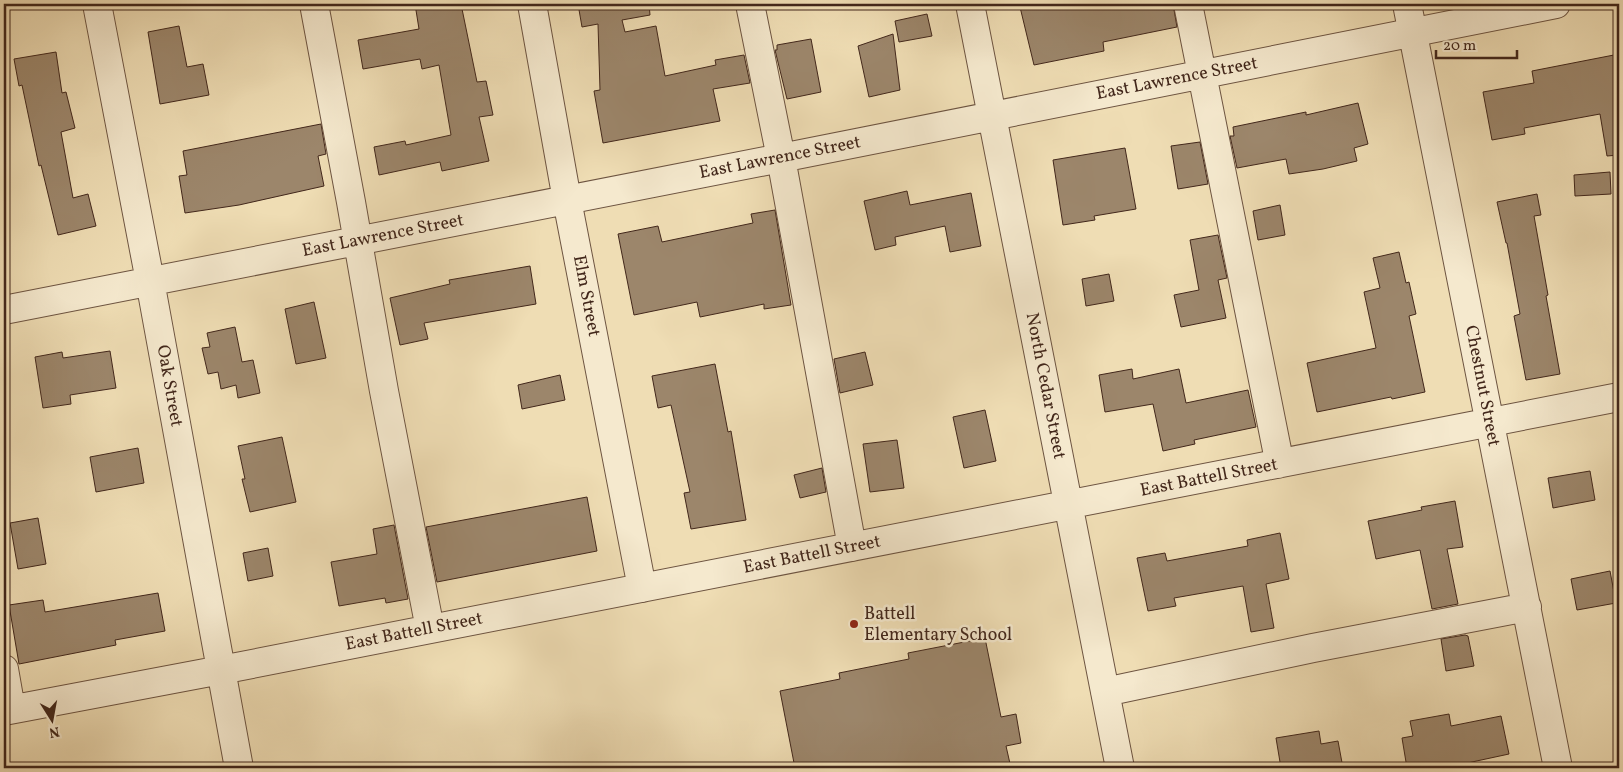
<svg xmlns="http://www.w3.org/2000/svg" width="1623" height="772" font-family="Vollkorn,serif">
	<rect width="100%" height="100%" fill="#efddb4"/>
	<filter id="stains"><feTurbulence type="fractalNoise" baseFrequency=".004" numOctaves="4"/><feColorMatrix values="0 0 0 0 .2 0 0 0 0 .09 0 0 0 0 .02 0 0 0 .5 -.17"/></filter>
	<radialGradient id="worn" r=".72"><stop offset=".6" stop-color="#630" stop-opacity="0"/><stop offset="1" stop-color="#630" stop-opacity=".3"/></radialGradient>
	<path fill="#9c866b" stroke="#42271b" d="M 415,4 L 461,4 L 477,82 L 486,81 L 493,115 L 479,117 L 489,161 L 442,171 L 440,162 L 379,175 L 374,147 L 405,141 L 406,145 L 451,135 L 439,65 L 422,69 L 420,59 L 363,69 L 358,40 L 419,29 Z
		M 578,4 L 649,4 L 650,15 L 622,20 L 625,32 L 656,26 L 665,76 L 716,65 L 715,60 L 744,55 L 750,83 L 713,89 L 720,121 L 603,143 L 594,91 L 600,90 L 598,24 L 582,27 Z
		M 1036,4 L 1173,4 L 1177,27 L 1103,42 L 1104,51 L 1034,65 L 1020,7 Z
		M 927,14 L 932,36 L 899,42 L 895,21 Z
		M 179,26 L 187,67 L 203,64 L 209,95 L 160,104 L 148,32 Z
		M 893,34 L 900,90 L 869,97 L 858,46 Z
		M 811,39 L 821,92 L 787,99 L 775,50 L 777,50 L 777,45 Z
		M 56,52 L 62,93 L 66,92 L 75,128 L 61,132 L 73,198 L 88,194 L 96,226 L 58,235 L 41,165 L 39,166 L 22,85 L 19,86 L 14,59 Z
		M 1619,54 L 1619,155 L 1607,156 L 1600,114 L 1524,128 L 1525,134 L 1492,140 L 1483,92 L 1534,83 L 1532,71 Z
		M 1358,103 L 1368,144 L 1354,148 L 1357,161 L 1323,169 L 1289,174 L 1286,159 L 1237,168 L 1230,136 L 1234,136 L 1233,127 L 1306,112 L 1306,115 Z
		M 321,124 L 326,154 L 318,156 L 324,186 L 239,205 L 185,213 L 179,176 L 187,175 L 183,151 Z
		M 1200,142 L 1208,184 L 1178,189 L 1171,146 Z
		M 1125,148 L 1136,209 L 1094,216 L 1095,220 L 1063,225 L 1053,160 Z
		M 1610,172 L 1611,194 L 1575,196 L 1574,175 Z
		M 907,191 L 910,205 L 971,193 L 981,246 L 950,252 L 945,226 L 895,237 L 896,245 L 875,250 L 864,201 Z
		M 1537,194 L 1541,215 L 1534,216 L 1548,295 L 1546,296 L 1560,374 L 1526,380 L 1514,316 L 1520,314 L 1507,243 L 1506,243 L 1497,202 Z
		M 1280,205 L 1285,235 L 1258,240 L 1253,211 Z
		M 775,210 L 791,305 L 764,309 L 764,304 L 700,317 L 697,302 L 634,315 L 618,234 L 658,226 L 662,242 L 753,223 L 751,214 Z
		M 1218,235 L 1227,278 L 1218,280 L 1226,318 L 1181,327 L 1174,295 L 1199,290 L 1190,240 Z
		M 1399,252 L 1406,283 L 1409,282 L 1416,314 L 1409,316 L 1425,392 L 1392,399 L 1391,397 L 1317,412 L 1307,363 L 1376,348 L 1364,292 L 1380,288 L 1373,258 Z
		M 530,266 L 536,304 L 424,323 L 428,339 L 400,345 L 390,298 L 450,284 L 449,280 Z
		M 1109,274 L 1114,301 L 1086,306 L 1082,279 Z
		M 314,302 L 326,358 L 296,364 L 285,309 Z
		M 235,327 L 242,362 L 253,360 L 260,393 L 238,398 L 236,385 L 221,389 L 218,372 L 208,374 L 202,348 L 210,347 L 207,333 Z
		M 110,351 L 116,388 L 70,395 L 71,404 L 43,408 L 35,357 L 62,352 L 63,358 Z
		M 865,352 L 873,385 L 840,393 L 834,359 Z
		M 715,364 L 728,432 L 731,431 L 746,520 L 691,529 L 684,493 L 690,492 L 671,405 L 658,408 L 652,376 Z
		M 1132,369 L 1133,379 L 1179,369 L 1186,403 L 1248,390 L 1256,427 L 1194,440 L 1195,444 L 1163,451 L 1153,404 L 1105,412 L 1099,375 Z
		M 560,375 L 565,400 L 522,409 L 518,385 Z
		M 985,410 L 996,461 L 964,468 L 953,417 Z
		M 282,437 L 296,502 L 250,512 L 242,479 L 245,479 L 238,446 Z
		M 897,440 L 904,488 L 870,492 L 863,444 Z
		M 138,448 L 144,483 L 96,492 L 90,457 Z
		M 822,468 L 826,492 L 800,498 L 794,475 Z
		M 1590,471 L 1595,500 L 1553,508 L 1548,478 Z
		M 587,497 L 597,551 L 437,582 L 426,527 Z
		M 1455,501 L 1463,547 L 1447,549 L 1458,604 L 1432,609 L 1420,550 L 1376,559 L 1368,521 L 1422,510 L 1421,507 Z
		M 38,518 L 46,564 L 18,569 L 10,523 Z
		M 394,525 L 408,599 L 386,603 L 385,598 L 339,606 L 331,562 L 377,554 L 373,529 Z
		M 1280,533 L 1289,579 L 1266,584 L 1274,628 L 1251,632 L 1243,586 L 1174,598 L 1176,606 L 1148,611 L 1137,558 L 1165,553 L 1167,561 L 1248,546 L 1247,540 Z
		M 268,548 L 273,576 L 248,581 L 243,553 Z
		M 1610,571 L 1616,603 L 1577,610 L 1571,579 Z
		M 158,593 L 165,631 L 115,640 L 116,645 L 19,664 L 9,605 L 43,600 L 45,612 Z
		M 1465,635 L 1468,636 L 1474,666 L 1446,671 L 1441,639 Z
		M 985,638 L 1001,717 L 1016,714 L 1021,743 L 1006,746 L 1011,768 L 795,768 L 780,691 L 840,679 L 839,673 L 909,659 L 908,653 Z
		M 1449,714 L 1451,726 L 1501,716 L 1509,754 L 1458,765 L 1459,768 L 1407,768 L 1402,738 L 1413,736 L 1410,721 Z
		M 1319,731 L 1321,744 L 1338,741 L 1343,768 L 1281,768 L 1276,738 Z"/>
	<g fill="none" stroke-linecap="round" stroke-linejoin="round">
		<g stroke="#6d5441" stroke-width="30">
			<path id="minor" d="M 97,4 L 150,281 L 239,768
				M 314,4 L 351,202 L 384,391 L 430,629
				M 532,4 L 567,200 L 642,588
				M 750,4 L 781,158 L 852,547
				M 970,4 L 1120,768
				M 1188,4 L 1278,455 L 1278,464
				M 1407,4 L 1558,768
				M 4,310 L 781,158 L 1556,4
				M 4,669 L 11,709
				M 1105,692 L 1313,648 L 1527,607
				M 4,711 L 221,670 L 1619,397"/>
		</g>
		<use href="#minor" stroke="#f5e9ce" stroke-width="28"/>
	</g>
	<circle fill="#8f2418" stroke="#f5e9ce" stroke-width="2" cx="854" cy="624" r="5"/>
	<g text-anchor="middle" dominant-baseline="central" stroke-width="5" stroke-linejoin="round" paint-order="stroke">
		<g font-size="18" fill="#42271b" stroke="#f5e9ce">
			<text transform="translate(1177 79) rotate(-11)">East Lawrence Street</text>
			<text transform="translate(780 158) rotate(-11)">East Lawrence Street</text>
			<text transform="translate(383 236) rotate(-11)">East Lawrence Street</text>
			<text transform="translate(586 296) rotate(79)">Elm Street</text>
			<text transform="translate(169 386) rotate(80)">Oak Street</text>
			<text transform="translate(1045 386) rotate(79)">North Cedar Street</text>
			<text transform="translate(1482 386) rotate(79)">Chestnut Street</text>
			<text transform="translate(1209 478) rotate(-11)">East Battell Street</text>
			<text transform="translate(812 555) rotate(-11)">East Battell Street</text>
			<text transform="translate(414 632) rotate(-11)">East Battell Street</text>
		</g>
		<g font-size="18" fill="#42271b" stroke="#f5e9ce" text-anchor="start">
			<text x="864" y="614">Battell<tspan x="864" dy="21">Elementary School</tspan></text>
		</g>
	</g>
	<rect width="1623" height="772" fill="none" stroke="#efddb4" stroke-width="20"/>
	<rect x="5" y="5" width="1613" height="762" fill="none" stroke="#42271b" stroke-width="2.5"/>
	<rect x="10" y="10" width="1603" height="752" fill="none" stroke="#42271b"/>
	<g transform="translate(52 720) rotate(169)" stroke="#f5e9ce" stroke-width="4" paint-order="stroke">
	<path d="M0-4L9 19L0 12L-9 19Z" fill="#42271b"/>
	<text y="-8" font-size="14" font-weight="bold" text-anchor="middle" fill="#42271b">N</text>
	</g>
	<path d="M1436 50v8h81v-8" fill="none" stroke="#42271b" stroke-width="2.5"/>
	<text x="1443" y="50" font-size="15" fill="#42271b" stroke="#f5e9ce" stroke-width="4" paint-order="stroke">20 m</text>
	<rect width="100%" height="100%" filter="url(#stains)"/>
	<rect width="100%" height="100%" fill="url(#worn)"/>
</svg>
